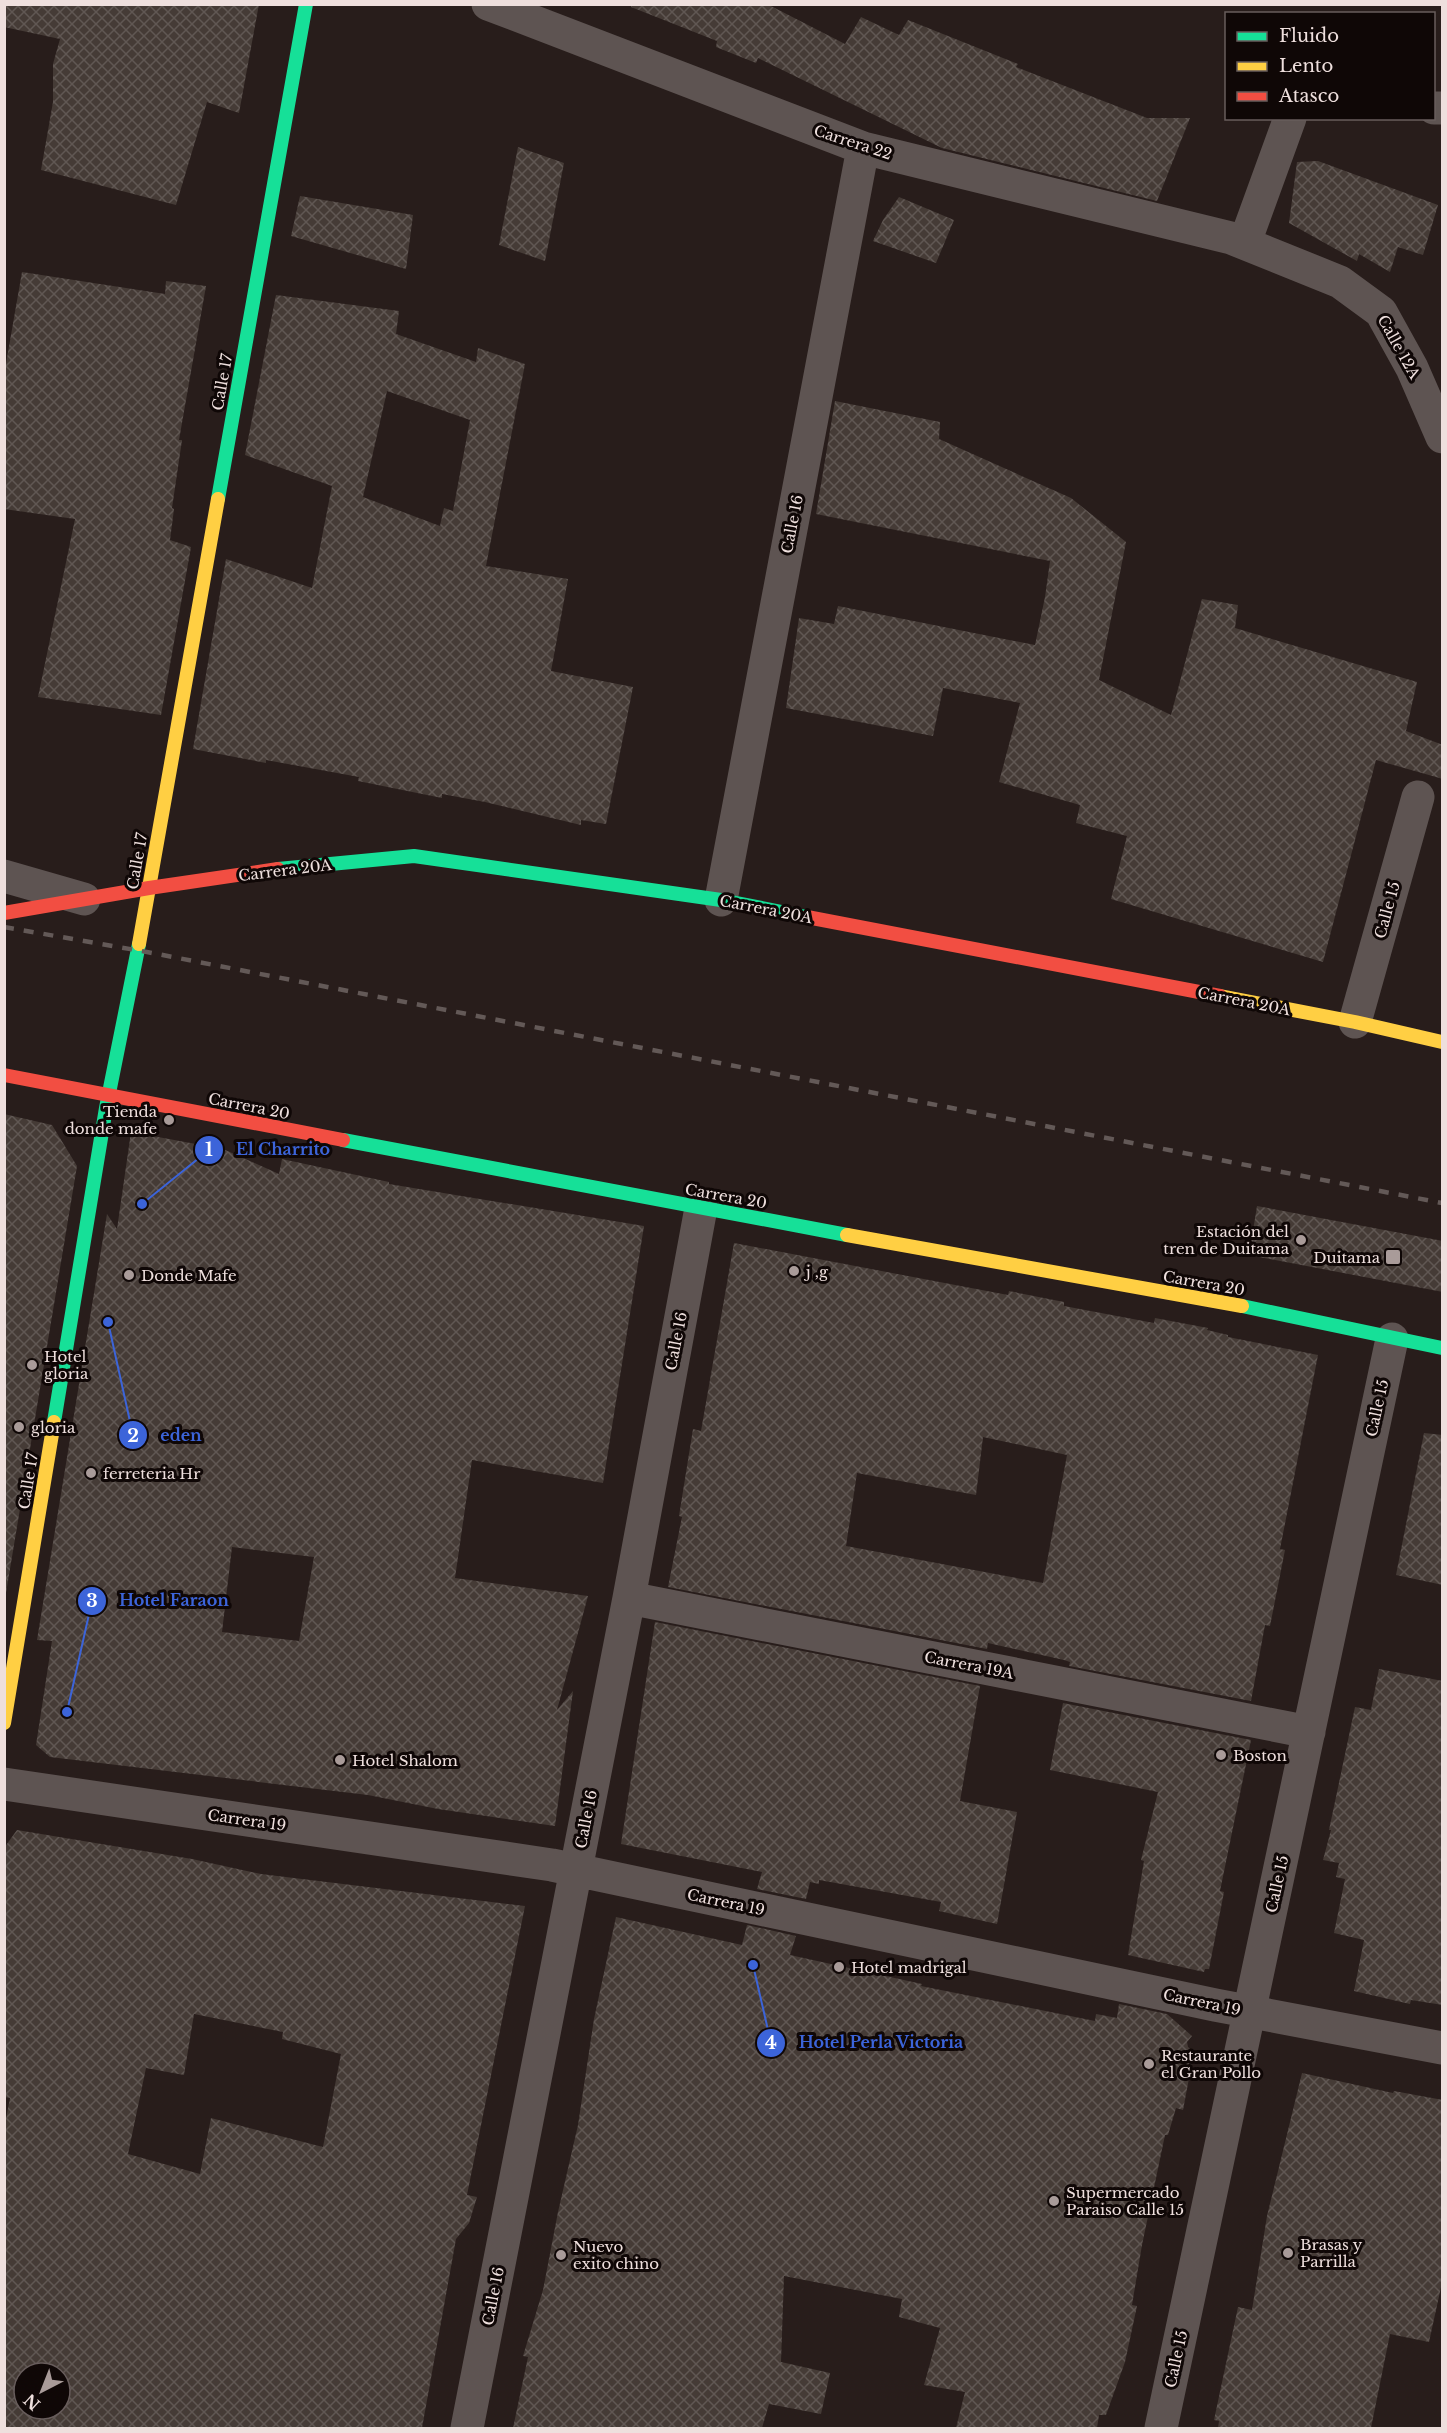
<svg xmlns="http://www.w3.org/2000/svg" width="1447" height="2433" font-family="'Libre Baskerville',serif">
	<defs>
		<pattern id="building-cross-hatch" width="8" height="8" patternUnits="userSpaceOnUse" patternTransform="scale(1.5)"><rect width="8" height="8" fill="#453b36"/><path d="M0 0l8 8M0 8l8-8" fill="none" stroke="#605753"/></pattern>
	</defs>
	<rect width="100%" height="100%" fill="#281d1b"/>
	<path fill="url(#building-cross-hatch)" fill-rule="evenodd" d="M 4,4 L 259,4 L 239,113 L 207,102 L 176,205 L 41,170 L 53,102 L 53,64 L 60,39 L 4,27 Z
		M 631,4 L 767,4 L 845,44 L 861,17 L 899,35 L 908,20 L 1018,64 L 1016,67 L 1147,118 L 1190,118 L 1157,201 L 942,148 L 758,58 L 756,63 L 716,47 L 717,41 L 631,7 Z
		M 518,147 L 564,163 L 545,261 L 499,245 Z
		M 1318,161 L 1438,205 L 1423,255 L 1398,247 L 1390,272 L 1359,254 L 1357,261 L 1289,223 L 1297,162 Z
		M 300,196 L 413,215 L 406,269 L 291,236 Z
		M 899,197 L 954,220 L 936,263 L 873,241 L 883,220 Z
		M 22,272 L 165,294 L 166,281 L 206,286 L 179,440 L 182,440 L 172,508 L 174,509 L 170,540 L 191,547 L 161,715 L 38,697 L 75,519 L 4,509 L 4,375 Z
		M 276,295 L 399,311 L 396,334 L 476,362 L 478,348 L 525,364 L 486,566 L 568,579 L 551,671 L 633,687 L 606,824 L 581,820 L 581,825 L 485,802 L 442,794 L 442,798 L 358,781 L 359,777 L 266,760 L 266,763 L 193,749 L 226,559 L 312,588 L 332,486 L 245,455 ZM 387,391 L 470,420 L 453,511 L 444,508 L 440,526 L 363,497 Z
		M 835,401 L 940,422 L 939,439 L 1071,498 L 1126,542 L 1099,680 L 1171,715 L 1202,599 L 1238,605 L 1235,628 L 1417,682 L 1406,731 L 1443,745 L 1443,779 L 1376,760 L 1323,962 L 1111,899 L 1127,836 L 1076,823 L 1080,805 L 999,782 L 1020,703 L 943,688 L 933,736 L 786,708 L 799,618 L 834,624 L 838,606 L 1035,645 L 1045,597 L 1050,561 L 816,514 Z
		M 4,1114 L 52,1125 L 77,1166 L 4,1605 Z
		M 131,1132 L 223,1149 L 279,1174 L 282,1159 L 389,1182 L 389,1184 L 644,1226 L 603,1483 L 472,1460 L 455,1578 L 588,1596 L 557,1710 L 573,1691 L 555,1826 L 438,1809 L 368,1795 L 50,1757 L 36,1745 L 52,1641 L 37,1640 L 107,1214 L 117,1229 ZM 232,1547 L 314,1557 L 299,1641 L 222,1632 Z
		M 1257,1206 L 1443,1241 L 1443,1292 L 1249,1255 Z
		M 734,1243 L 1008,1295 L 1009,1291 L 1064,1302 L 1064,1306 L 1154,1323 L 1155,1318 L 1208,1328 L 1207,1330 L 1228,1335 L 1228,1337 L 1318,1355 L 1280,1549 L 1285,1550 L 1270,1626 L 1265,1625 L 1251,1701 L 1069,1666 L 1070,1662 L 1064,1660 L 988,1643 L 987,1649 L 668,1587 L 682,1517 L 679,1516 L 693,1429 L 701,1431 ZM 983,1437 L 1067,1455 L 1043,1583 L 846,1546 L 857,1473 L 976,1495 Z
		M 1424,1433 L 1443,1435 L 1443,1585 L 1396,1575 Z
		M 655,1622 L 980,1686 L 960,1801 L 1017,1812 L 997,1924 L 939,1911 L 941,1902 L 819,1880 L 819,1884 L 810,1882 L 806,1899 L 757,1889 L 762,1872 L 621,1844 Z
		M 1379,1669 L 1443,1681 L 1443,2005 L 1411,2000 L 1410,2004 L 1354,1991 L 1364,1940 L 1334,1933 L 1345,1879 L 1336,1877 L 1339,1863 L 1323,1860 L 1331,1830 L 1329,1830 L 1355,1707 L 1371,1710 Z
		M 1063,1703 L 1251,1740 L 1220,1891 L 1224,1892 L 1209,1969 L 1205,1969 L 1204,1972 L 1128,1955 L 1144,1861 L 1141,1860 L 1158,1792 L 1050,1770 Z
		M 17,1830 L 192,1859 L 261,1874 L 525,1906 L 467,2195 L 477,2197 L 469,2223 L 456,2239 L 422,2428 L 4,2428 L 4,2129 L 10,2098 L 4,2097 L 4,1848 ZM 194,2014 L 283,2032 L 282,2039 L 341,2054 L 323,2147 L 211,2118 L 200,2174 L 128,2154 L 146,2068 L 184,2075 ZM 24,2373 L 60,2373 L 60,2409 L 24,2409 Z
		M 616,1917 L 742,1945 L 747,1925 L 796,1936 L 790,1955 L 922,1984 L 921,1986 L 1095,2021 L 1096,2014 L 1117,2018 L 1119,2004 L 1167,2014 L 1192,2036 L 1187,2042 L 1188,2047 L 1194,2052 L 1183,2110 L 1176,2108 L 1168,2135 L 1165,2135 L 1142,2245 L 1132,2305 L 1137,2306 L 1125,2362 L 1106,2415 L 1099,2415 L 1097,2428 L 956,2428 L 965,2392 L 924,2385 L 940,2328 L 899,2317 L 902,2299 L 784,2276 L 781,2362 L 830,2373 L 821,2414 L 769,2404 L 762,2428 L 513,2428 L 528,2357 L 523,2356 L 543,2290 L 558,2212 L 578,2125 L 594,2019 Z
		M 1302,2073 L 1393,2093 L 1394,2091 L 1443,2100 L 1443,2278 L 1429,2342 L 1390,2334 L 1371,2428 L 1218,2428 L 1219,2421 L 1214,2420 L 1238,2307 L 1252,2310 L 1267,2216 Z"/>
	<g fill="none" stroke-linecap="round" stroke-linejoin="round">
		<path stroke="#5e5452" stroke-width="33" d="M 488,4 L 863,148 L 1231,238 L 1340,282 L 1381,312 L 1412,368 L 1442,437
			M 1434,108 L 1442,108
			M 1245,242 L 1290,118
			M 4,876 L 84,899
			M 721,900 L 863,148
			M 1355,1022 L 1418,797
			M 629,1598 L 1309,1732
			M 4,1784 L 552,1865 L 1215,2005 L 1442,2048
			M 467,2428 L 629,1598 L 701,1208
			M 1161,2428 L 1392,1339"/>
		<path stroke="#16e098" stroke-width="14" d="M 218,499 L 306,4
			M 278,869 L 414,856 L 721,900 L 807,917
			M 343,1140 L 847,1235
			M 1242,1306 L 1442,1348
			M 54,1422 L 106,1108 L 139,944"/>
		<path stroke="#ffcf43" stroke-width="14" d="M 139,944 L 218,499
			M 1220,996 L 1355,1022 L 1442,1042
			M 847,1235 L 1242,1306
			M 4,1723 L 54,1422"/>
		<path stroke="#f24e42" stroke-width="14" d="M 4,913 L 149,888 L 278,869
			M 807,917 L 1220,996
			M 4,1075 L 343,1140"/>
		<path stroke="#635957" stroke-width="4.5" stroke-dasharray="10 10" stroke-linecap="butt" d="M 4,927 L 147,952 L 1442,1203"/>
	</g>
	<g fill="#a99b99" stroke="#0f0706" stroke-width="2">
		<circle cx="169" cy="1120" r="6"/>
		<circle cx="1301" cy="1240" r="6"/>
		<rect x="1385" y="1249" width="16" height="16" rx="3"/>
		<circle cx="794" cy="1271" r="6"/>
		<circle cx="129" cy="1275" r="6"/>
		<circle cx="32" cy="1365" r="6"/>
		<circle cx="19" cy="1427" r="6"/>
		<circle cx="91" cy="1473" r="6"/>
		<circle cx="1221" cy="1755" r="6"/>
		<circle cx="340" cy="1760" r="6"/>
		<circle cx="839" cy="1967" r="6"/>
		<circle cx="1149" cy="2064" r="6"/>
		<circle cx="1054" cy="2201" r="6"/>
		<circle cx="1288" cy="2253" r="6"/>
		<circle cx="561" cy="2255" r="6"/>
	</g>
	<g text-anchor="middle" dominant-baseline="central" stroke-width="6" stroke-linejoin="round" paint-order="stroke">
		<g font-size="15" fill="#eedfdd" stroke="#0f0706">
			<text transform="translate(853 142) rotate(18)">Carrera 22</text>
			<text transform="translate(1399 347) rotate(61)">Calle 12A</text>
			<text transform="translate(222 382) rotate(-80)">Calle 17</text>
			<text transform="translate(792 524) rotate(-79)">Calle 16</text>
			<text transform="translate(137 861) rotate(-80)">Calle 17</text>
			<text transform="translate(285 870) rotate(-7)">Carrera 20A</text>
			<text transform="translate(766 909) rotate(11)">Carrera 20A</text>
			<text transform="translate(1387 910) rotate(-75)">Calle 15</text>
			<text transform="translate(1244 1001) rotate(11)">Carrera 20A</text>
			<text transform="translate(249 1106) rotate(11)">Carrera 20</text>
			<text transform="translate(726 1196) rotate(10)">Carrera 20</text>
			<text transform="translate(1204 1283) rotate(10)">Carrera 20</text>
			<text transform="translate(676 1341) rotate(-79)">Calle 16</text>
			<text transform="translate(1377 1408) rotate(-78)">Calle 15</text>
			<text transform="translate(28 1481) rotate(-81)">Calle 17</text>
			<text transform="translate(969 1665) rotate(11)">Carrera 19A</text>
			<text transform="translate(586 1819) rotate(-79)">Calle 16</text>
			<text transform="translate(247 1820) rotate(8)">Carrera 19</text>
			<text transform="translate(1277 1884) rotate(-78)">Calle 15</text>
			<text transform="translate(726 1902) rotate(12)">Carrera 19</text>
			<text transform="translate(1202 2002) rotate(12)">Carrera 19</text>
			<text transform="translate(493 2296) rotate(-79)">Calle 16</text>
			<text transform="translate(1176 2359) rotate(-78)">Calle 15</text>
		</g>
		<g font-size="15" fill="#eedfdd" stroke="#0f0706" text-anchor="start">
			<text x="157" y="1111" text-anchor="end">Tienda<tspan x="157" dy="17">donde mafe</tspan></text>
			<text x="1289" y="1231" text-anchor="end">Estación del<tspan x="1289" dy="17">tren de Duitama</tspan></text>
			<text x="1380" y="1257" text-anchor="end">Duitama</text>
			<text x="806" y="1271">j ,g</text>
			<text x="141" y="1275">Donde Mafe</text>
			<text x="44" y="1356">Hotel<tspan x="44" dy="17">gloria</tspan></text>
			<text x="31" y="1427">gloria</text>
			<text x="103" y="1473">ferreteria Hr</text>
			<text x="1233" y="1755">Boston</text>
			<text x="352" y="1760">Hotel Shalom</text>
			<text x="851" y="1967">Hotel madrigal</text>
			<text x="1161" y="2055">Restaurante<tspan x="1161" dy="17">el Gran Pollo</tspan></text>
			<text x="1066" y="2192">Supermercado<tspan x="1066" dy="17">Paraiso Calle 15</tspan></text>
			<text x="1300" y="2244">Brasas y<tspan x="1300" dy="17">Parrilla</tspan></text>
			<text x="573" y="2246">Nuevo<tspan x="573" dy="17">exito chino</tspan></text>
		</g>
	</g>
	<path fill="none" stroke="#3c64d9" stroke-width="2" d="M142 1204L209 1150M108 1322L133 1435M67 1712L92 1601M753 1965L771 2043"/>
	<g fill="#3c64d9" stroke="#0f0706" stroke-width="2">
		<circle cx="142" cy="1204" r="6"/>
		<circle cx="108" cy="1322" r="6"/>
		<circle cx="67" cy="1712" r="6"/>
		<circle cx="753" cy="1965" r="6"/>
		<circle cx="209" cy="1150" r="15"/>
		<circle cx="133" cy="1435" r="15"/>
		<circle cx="92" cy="1601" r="15"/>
		<circle cx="771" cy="2043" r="15"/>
	</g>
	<g font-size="18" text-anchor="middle" font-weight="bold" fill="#fff">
		<text x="209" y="1156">1</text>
		<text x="133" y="1442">2</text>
		<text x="92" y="1607">3</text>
		<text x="771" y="2049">4</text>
	</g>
	<g font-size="16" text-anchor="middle" font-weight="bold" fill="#3c64d9" stroke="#0f0706" stroke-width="6" stroke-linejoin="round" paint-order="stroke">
		<text x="283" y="1155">El Charrito</text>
		<text x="181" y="1441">eden</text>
		<text x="174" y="1606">Hotel Faraon</text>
		<text x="881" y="2048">Hotel Perla Victoria</text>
	</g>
	<rect width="1447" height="2433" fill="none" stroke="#eedfdd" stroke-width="12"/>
	<rect x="1225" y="12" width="210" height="108" fill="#0f0706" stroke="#685d5c" stroke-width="1.5"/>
	<rect x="1237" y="32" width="30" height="9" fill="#16e098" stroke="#685d5c" stroke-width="1.5"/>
	<text x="1279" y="42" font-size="18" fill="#eedfdd">Fluido</text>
	<rect x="1237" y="62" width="30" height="9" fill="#ffcf43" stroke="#685d5c" stroke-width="1.5"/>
	<text x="1279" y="72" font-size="18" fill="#eedfdd">Lento</text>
	<rect x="1237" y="92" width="30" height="9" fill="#f24e42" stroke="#685d5c" stroke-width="1.5"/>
	<text x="1279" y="102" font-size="18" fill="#eedfdd">Atasco</text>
	<g transform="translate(42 2391) rotate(222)"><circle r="28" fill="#0f0706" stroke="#685d5c" stroke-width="1.5"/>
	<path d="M0-4.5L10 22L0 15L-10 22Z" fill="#a99b99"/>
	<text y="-9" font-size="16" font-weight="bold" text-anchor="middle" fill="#eedfdd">N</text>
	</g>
</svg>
